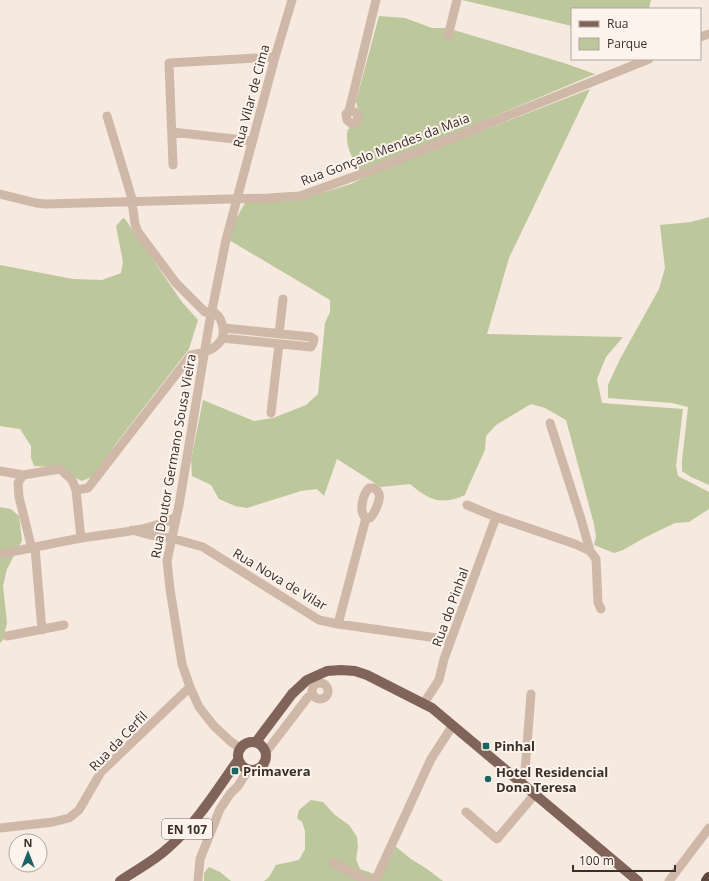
<svg xmlns="http://www.w3.org/2000/svg" width="709" height="881" font-family="'Open Sans',sans-serif">
	<rect width="100%" height="100%" fill="#f6e9df"/>
	<path fill="#bcc79c" d="M 462,0 L 651,0 L 649,9 L 572,9 L 572,26 Z
		M 379,16 L 405,18 L 432,28 L 447,28 L 564,63 L 595,74 L 464,129 L 360,171 C 352,158 344,144 348,129 L 357,126 L 362,117 L 357,106 L 356,101 Z
		M 590,89 L 509,258 L 487,334 L 623,337 L 606,357 L 597,379 L 602,403 L 683,409 L 676,466 L 678,476 L 709,492 L 709,509 L 689,522 L 675,523 L 644,538 L 623,550 L 614,553 L 594,545 L 596,537 L 594,524 L 566,420 L 545,408 L 531,404 L 496,425 L 486,436 L 485,450 L 469,485 L 465,495 C 441,506 429,500 410,484 L 381,487 L 337,459 L 324,496 L 317,489 L 301,491 L 247,508 L 235,506 L 219,499 L 211,485 L 192,476 L 191,460 L 203,400 L 254,421 L 273,418 L 306,405 L 318,394 L 325,323 L 330,312 L 330,300 L 229,240 L 234,222 L 245,203 L 305,198 L 351,184 L 371,174 Z
		M 709,217 L 709,485 L 691,477 L 682,471 L 682,461 L 688,407 L 672,403 L 608,398 L 608,385 L 620,359 L 659,289 L 665,268 L 660,225 L 691,222 Z
		M 123,218 L 125,219 L 182,302 L 198,320 L 189,349 L 115,445 L 96,475 L 82,481 L 72,476 L 64,468 L 34,466 L 31,458 L 31,446 L 20,429 L 0,426 L 0,265 L 73,279 L 102,280 L 121,273 L 123,262 L 116,226 Z
		M 0,507 L 11,509 L 19,516 L 22,541 L 7,569 L 3,586 L 7,623 L 3,640 L 0,643 Z
		M 311,800 L 323,802 L 335,815 L 349,825 L 357,837 L 358,847 L 356,859 L 360,869 L 374,874 L 395,846 L 411,859 L 427,869 L 443,881 L 264,881 L 269,877 L 276,865 L 299,860 L 305,849 L 305,831 L 302,822 L 297,818 L 299,810 Z
		M 209,867 L 220,872 L 231,881 L 204,881 L 204,873 Z"/>
	<g fill="none" stroke-linecap="round" stroke-linejoin="round">
		<path stroke="#d0b8a8" stroke-width="9" d="M 448,36 L 457,0
			M 700,37 L 709,34
			M 349,111 L 355,112 L 358,115 L 357,121 L 352,124 L 347,120 L 346,114 L 349,111 L 376,0
			M 107,116 L 133,202
			M 172,132 L 252,141
			M 173,165 L 169,63 L 275,57
			M 0,194 L 36,203 L 46,204 L 268,198 L 300,196 L 375,169 L 649,59
			M 279,334 L 283,299
			M 222,338 L 311,347 L 313,343 L 314,339 L 311,337 L 224,328
			M 271,413 L 279,344
			M 550,423 L 581,519 L 590,551
			M 0,471 L 23,475
			M 76,490 L 88,488 L 191,355 C 201,353 212,351 219,343 C 227,334 223,315 211,311 C 209,311 207,312 205,312 L 176,283 L 138,232 L 135,224 L 132,202
			M 467,505 L 496,517 L 575,544 L 590,551 L 596,559 L 598,603 L 601,609
			M 132,530 L 150,535 L 171,538 L 203,547 L 319,620 L 338,624 L 451,640
			M 35,548 L 42,630
			M 32,549 L 19,497 L 18,483 L 23,475 L 60,469 L 72,480 L 76,490 L 81,538
			M 0,554 C 27,549 54,543 81,538 C 110,533 150,532 176,517
			M 338,624 L 366,518 L 370,518 C 374,514 381,500 379,494 C 378,491 377,490 375,488 L 369,488 C 363,494 358,512 366,518
			M 7,636 L 64,625
			M312 691a8 8 0 1 1 16 0a8 8 0 1 1-16 0Z
			M 424,703 L 439,680 L 444,659 L 496,517
			M 240,748 L 230,741 L 214,726 L 199,707 L 190,687 L 182,664 L 170,589 L 167,561 L 179,505 L 209,325 L 226,240 L 275,57 L 292,0
			M 266,752 L 308,697 L 313,694
			M 521,782 L 525,771 L 531,694
			M 466,812 L 497,839 L 535,794
			M 0,828 L 53,822 L 69,818 L 79,810 L 101,772 L 190,687
			M 333,863 L 368,881
			M 198,881 L 200,859 L 220,809 L 230,794 L 238,786 L 248,770
			M 375,881 L 431,759 L 453,725
			M 669,881 L 709,828"/>
		<path stroke="#806359" stroke-width="10" d="M238 756a14 14 0 1 1 28 0a14 14 0 1 1-28 0Z
			M 256,742 L 292,694 L 307,680 L 327,671 L 341,670 L 355,671 L 367,675 L 432,708 L 638,881
			M 120,881 C 136,870 154,861 168,848 C 196,824 217,790 238,760"/>
		<path stroke="#5e473f" stroke-width="12" d="M 707,881 L 709,878"/>
	</g>
	<g fill="#196363" stroke="#fcf4ec" stroke-width="1.5">
		<rect x="482" y="742" width="8" height="8" rx="2"/>
		<rect x="231" y="767" width="8" height="8" rx="2"/>
		<circle cx="488" cy="779" r="4"/>
	</g>
	<g text-anchor="middle" dominant-baseline="central" stroke-width="4" stroke-linejoin="round" paint-order="stroke">
		<rect fill="#fcf4ec" stroke="#766964" stroke-width="1" x="162" y="819" width="50" height="20" rx="3"/>
		<g font-size="12" font-weight="bold" fill="#3c2e29">
			<text x="187" y="829">EN 107</text>
		</g>
		<g font-size="13" fill="#3c2e29" stroke="#fcf4ec">
			<text transform="translate(251 96) rotate(-75)">Rua Vilar de Cima</text>
			<text transform="translate(385 149) rotate(-21)">Rua Gonçalo Mendes da Maia</text>
			<text transform="translate(173 456) rotate(-80)">Rua Doutor Germano Sousa Vieira</text>
			<text transform="translate(280 579) rotate(31)">Rua Nova de Vilar</text>
			<text transform="translate(450 607) rotate(-70)">Rua do Pinhal</text>
			<text transform="translate(118 741) rotate(-46)">Rua da Cerfil</text>
		</g>
		<g font-size="13" font-weight="bold" fill="#3c2e29" stroke="#fcf4ec" text-anchor="start">
			<text x="494" y="746">Pinhal</text>
			<text x="243" y="771">Primavera</text>
			<text x="496" y="772">Hotel Residencial<tspan x="496" dy="15">Dona Teresa</tspan></text>
		</g>
	</g>
	<rect x="571" y="8" width="130" height="52" fill="#fcf4ec" stroke="#afa59e"/>
	<rect x="579" y="21" width="20" height="6" fill="#806359" stroke="#afa59e"/>
	<text x="607" y="28" font-size="12" fill="#3c2e29">Rua</text>
	<rect x="579" y="38" width="20" height="12" fill="#bcc79c" stroke="#afa59e"/>
	<text x="607" y="48" font-size="12" fill="#3c2e29">Parque</text>
	<g transform="translate(28 853)"><circle r="19" fill="#fcf4ec" stroke="#afa59e"/>
	<path d="M0-3L7 15L0 10L-7 15Z" fill="#196363"/>
	<text y="-6" font-size="11" font-weight="bold" text-anchor="middle" fill="#3c2e29">N</text>
	</g>
	<path d="M573 865v6h102v-6" fill="none" stroke="#3c2e29" stroke-width="2"/>
	<text x="579" y="865" font-size="12" fill="#3c2e29" stroke="#fcf4ec" stroke-width="3" paint-order="stroke">100 m</text>
</svg>
